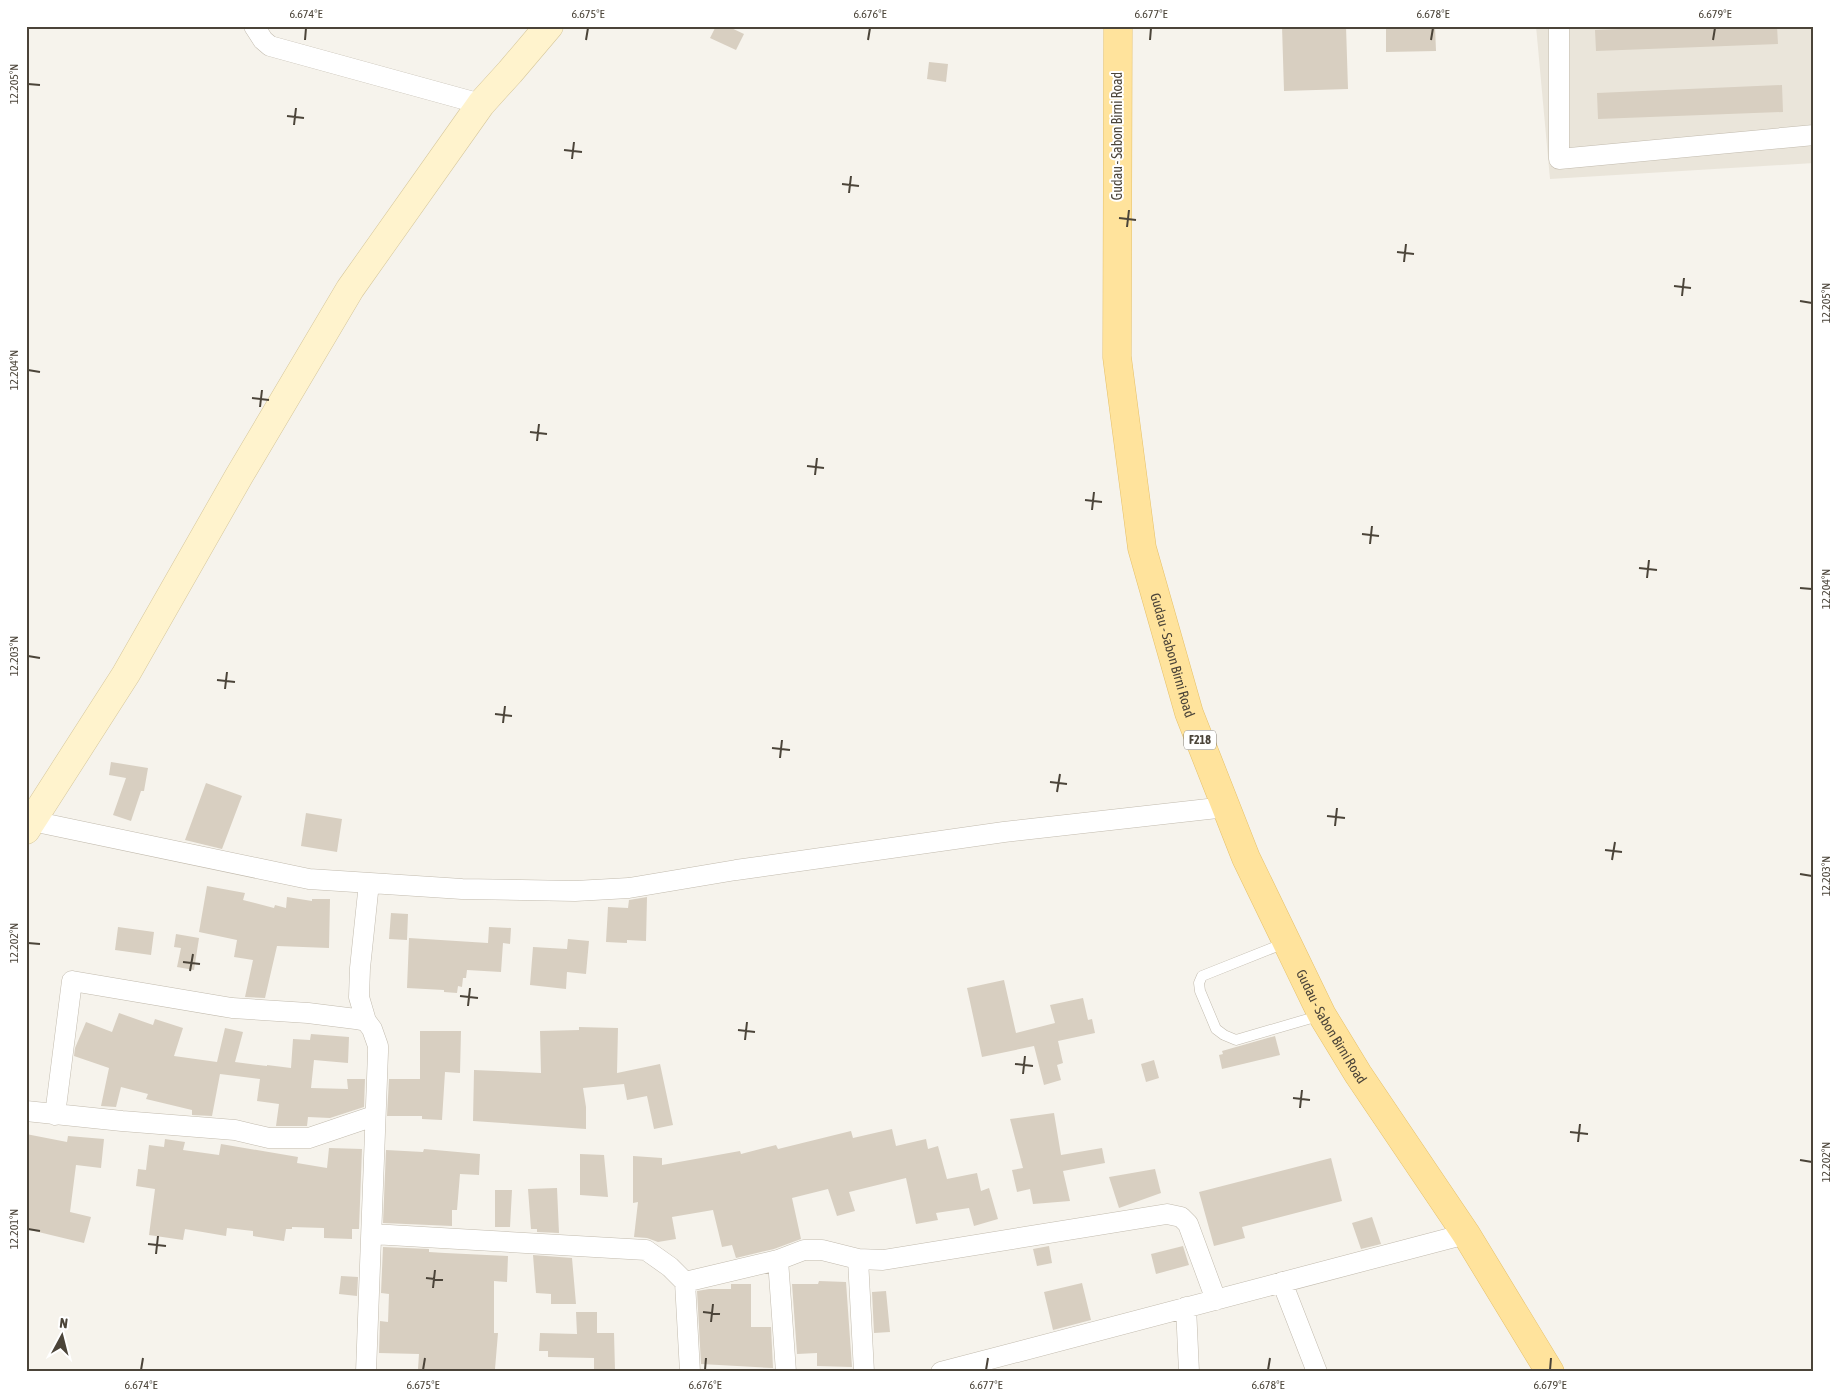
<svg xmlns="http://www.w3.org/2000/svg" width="1840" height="1398" font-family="'Asap Condensed',sans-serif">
	<rect width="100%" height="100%" fill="#f6f3ec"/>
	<path fill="#eae5da" d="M 1536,26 L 1814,26 L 1814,163 L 1550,179 Z"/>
	<path fill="#d8cfc1" d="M 716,26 L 727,26 L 744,34 L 736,50 L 710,38 Z
		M 1282,26 L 1346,26 L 1348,89 L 1284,91 Z
		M 1386,26 L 1435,26 L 1436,51 L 1386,52 Z
		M 1692,26 L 1777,26 L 1778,44 L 1596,51 L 1595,30 Z
		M 929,62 L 948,64 L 946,82 L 927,79 Z
		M 1782,85 L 1783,112 L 1598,119 L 1597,93 Z
		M 111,762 L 148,768 L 144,791 L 141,791 L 131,821 L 113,815 L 126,778 L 109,775 Z
		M 206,783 L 242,796 L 222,849 L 185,840 Z
		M 306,813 L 342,819 L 337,852 L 301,846 Z
		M 207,886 L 245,893 L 243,900 L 274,908 L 275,905 L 286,908 L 287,897 L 312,901 L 312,899 L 330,899 L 329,948 L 277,946 L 265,998 L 245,997 L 253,960 L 234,957 L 237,940 L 199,932 Z
		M 647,897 L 646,941 L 627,940 L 627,943 L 606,942 L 608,907 L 628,908 L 629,900 Z
		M 391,913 L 408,914 L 407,940 L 389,939 Z
		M 118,927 L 154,932 L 151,955 L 115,950 Z
		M 489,927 L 511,928 L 510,944 L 503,943 L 501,972 L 467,970 L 466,978 L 463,978 L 462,987 L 458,986 L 457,993 L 444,992 L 444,990 L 407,988 L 409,938 L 488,943 Z
		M 176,934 L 199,938 L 194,970 L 177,967 L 181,948 L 174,947 Z
		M 568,939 L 589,941 L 586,974 L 567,972 L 566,989 L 530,985 L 533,947 L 567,949 Z
		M 1004,980 L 1016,1033 L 1055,1023 L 1050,1005 L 1083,998 L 1088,1020 L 1092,1019 L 1095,1033 L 1058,1041 L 1063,1063 L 1057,1065 L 1061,1080 L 1044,1085 L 1034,1046 L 982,1057 L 967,988 Z
		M 119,1013 L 153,1025 L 155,1019 L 183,1028 L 174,1056 L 217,1062 L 225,1028 L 243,1032 L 235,1062 L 267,1066 L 267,1065 L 291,1068 L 293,1039 L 310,1040 L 311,1034 L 349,1037 L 348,1063 L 314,1060 L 311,1088 L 348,1089 L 347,1079 L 365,1079 L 364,1107 L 330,1118 L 308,1117 L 307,1126 L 276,1126 L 279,1104 L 257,1101 L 260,1079 L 220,1074 L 212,1116 L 192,1115 L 192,1110 L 146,1099 L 148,1094 L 121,1087 L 116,1107 L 101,1106 L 109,1068 L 74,1056 L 75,1048 L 86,1022 L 112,1032 Z
		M 579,1027 L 618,1028 L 617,1073 L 660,1064 L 673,1125 L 654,1129 L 647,1096 L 627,1100 L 624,1084 L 583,1088 L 586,1107 L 586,1129 L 473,1121 L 474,1070 L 541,1073 L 540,1031 L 579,1030 Z
		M 420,1031 L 461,1031 L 460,1073 L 445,1072 L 442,1120 L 422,1119 L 422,1116 L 387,1116 L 389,1079 L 420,1079 Z
		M 1275,1036 L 1280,1055 L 1222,1069 L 1219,1055 L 1223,1054 L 1222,1051 Z
		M 1154,1060 L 1159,1078 L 1146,1082 L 1141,1064 Z
		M 1054,1113 L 1061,1155 L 1102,1148 L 1105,1163 L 1063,1171 L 1070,1201 L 1033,1204 L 1030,1189 L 1017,1192 L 1012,1170 L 1023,1168 L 1010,1119 Z
		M 892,1129 L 896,1146 L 926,1139 L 928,1149 L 938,1146 L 947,1179 L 977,1173 L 981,1191 L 989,1188 L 998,1219 L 974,1226 L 969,1208 L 936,1213 L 938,1220 L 916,1224 L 906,1178 L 849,1192 L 855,1211 L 837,1216 L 828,1189 L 792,1198 L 801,1239 L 774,1249 L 736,1258 L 732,1245 L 722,1247 L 713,1210 L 672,1217 L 676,1239 L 658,1242 L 647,1238 L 634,1237 L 638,1202 L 633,1203 L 633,1156 L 662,1158 L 662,1165 L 740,1151 L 741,1154 L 776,1145 L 778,1149 L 851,1131 L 853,1138 Z
		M 26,1134 L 67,1142 L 68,1136 L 104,1139 L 101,1168 L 76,1165 L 70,1212 L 91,1217 L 84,1243 L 26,1229 Z
		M 165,1139 L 185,1142 L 183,1150 L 219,1155 L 221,1144 L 298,1157 L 297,1163 L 327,1168 L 329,1148 L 362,1149 L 359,1229 L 352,1229 L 352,1239 L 324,1238 L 324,1228 L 292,1227 L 292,1229 L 286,1229 L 284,1241 L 253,1236 L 253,1231 L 227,1228 L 226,1236 L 185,1229 L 183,1240 L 149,1235 L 155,1189 L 136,1186 L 138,1169 L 146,1170 L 149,1145 L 164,1147 Z
		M 424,1149 L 480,1154 L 479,1175 L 460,1174 L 457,1210 L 452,1210 L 452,1226 L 383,1223 L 386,1150 L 423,1152 Z
		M 580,1154 L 604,1155 L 608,1197 L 580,1195 Z
		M 1331,1158 L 1342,1201 L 1242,1227 L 1245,1238 L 1214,1246 L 1199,1192 Z
		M 1155,1169 L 1161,1193 L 1119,1208 L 1109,1177 Z
		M 557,1188 L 559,1233 L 537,1232 L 537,1229 L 531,1229 L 528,1189 Z
		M 495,1190 L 512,1190 L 510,1227 L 495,1227 Z
		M 1372,1217 L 1381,1244 L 1361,1249 L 1352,1223 Z
		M 1049,1246 L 1052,1263 L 1037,1266 L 1033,1249 Z
		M 1183,1246 L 1189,1265 L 1156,1274 L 1151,1254 Z
		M 383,1247 L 429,1249 L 429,1252 L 445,1253 L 508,1256 L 507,1282 L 494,1281 L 494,1333 L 498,1333 L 495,1369 L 418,1369 L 419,1354 L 379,1353 L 380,1321 L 388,1322 L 389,1294 L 381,1293 Z
		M 533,1255 L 572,1258 L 576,1304 L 551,1304 L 551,1294 L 536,1293 Z
		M 341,1276 L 358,1277 L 357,1296 L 339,1294 Z
		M 819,1281 L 846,1282 L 852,1367 L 817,1366 L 817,1353 L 797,1354 L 792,1284 L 818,1284 Z
		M 1082,1283 L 1091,1320 L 1053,1330 L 1044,1292 Z
		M 731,1284 L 751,1284 L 751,1327 L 771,1327 L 773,1368 L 701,1364 L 697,1291 L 709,1289 L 731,1289 Z
		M 886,1291 L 890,1332 L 874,1333 L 872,1292 Z
		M 576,1312 L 597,1312 L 597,1333 L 614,1333 L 615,1370 L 594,1370 L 594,1358 L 548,1357 L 548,1351 L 539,1351 L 540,1333 L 577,1334 Z"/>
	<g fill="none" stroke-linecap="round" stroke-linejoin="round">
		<g stroke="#c2bbae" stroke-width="11">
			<path id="lane" d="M 1285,943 L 1202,976 L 1199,983 L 1200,991 L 1216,1029 L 1224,1035 L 1236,1040 L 1322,1015"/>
		</g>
		<g stroke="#c2bbae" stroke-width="21">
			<path id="street" d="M 254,26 L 263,40 L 270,46 L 481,104
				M 1559,26 L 1559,159 L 1814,135
				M 32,821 L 309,879 L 462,889 L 575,891 L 629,888 L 736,870 L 1004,832 L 1226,807
				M 26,1111 L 122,1121 L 235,1130 L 269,1138 L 309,1138 L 374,1116
				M 55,1115 L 72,981 L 232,1008 L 308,1013 L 356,1019 L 366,1021
				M 372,1234 L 646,1250 L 670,1267 L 685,1282 L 690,1372
				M 858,1259 L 864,1372
				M 778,1260 L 786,1372
				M 685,1282 L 778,1260 L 804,1250 L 822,1250 L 858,1259 L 883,1260 L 1167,1214 L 1181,1217 L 1188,1224 L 1216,1300
				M 1282,1282 L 1317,1372
				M 1186,1307 L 1189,1372
				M 366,1372 L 378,1052 L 378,1046 L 372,1029 L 366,1021 L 359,997 L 360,968 L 369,883
				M 941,1372 L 1466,1234"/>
		</g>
		<g stroke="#d6c79b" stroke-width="29">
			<path id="secondary" d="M 26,830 L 126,674 L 239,476 L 350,289 L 481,104 L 510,72 L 549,26"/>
		</g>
		<g stroke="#e6c16a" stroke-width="29">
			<g id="primary">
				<path id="s1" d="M 1118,26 L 1117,357 L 1142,548 L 1189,713 L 1246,858 L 1322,1015 L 1358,1074 L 1466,1234 L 1550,1372"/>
			</g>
		</g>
		<use href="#lane" stroke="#fff" stroke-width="10"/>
		<use href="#street" stroke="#fff" stroke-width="20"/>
		<use href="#secondary" stroke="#fff3cd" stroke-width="28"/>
		<use href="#primary" stroke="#ffe39c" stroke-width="28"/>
	</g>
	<path fill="none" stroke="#4b4439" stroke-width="2" d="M 305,40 L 306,28M 586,40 L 588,28M 868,40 L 870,28M 1150,40 L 1151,28M 1431,40 L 1433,28M 1713,40 L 1715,28M 28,84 L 40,85M 287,116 L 304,118M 294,125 L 296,108M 564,150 L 582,152M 572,159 L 574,142M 842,184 L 859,186M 849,193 L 851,176M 1119,218 L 1136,220M 1127,227 L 1129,210M 1397,252 L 1414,254M 1404,262 L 1406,244M 1674,286 L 1691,288M 1682,296 L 1684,278M 1800,301 L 1812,303M 28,370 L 40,372M 252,398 L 269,400M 260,407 L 262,390M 530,432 L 547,434M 537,441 L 539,424M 807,466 L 824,468M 815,475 L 817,458M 1085,500 L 1102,502M 1092,510 L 1094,492M 1362,534 L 1379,536M 1370,544 L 1372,526M 1639,568 L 1657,570M 1647,578 L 1649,560M 1800,588 L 1812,589M 28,656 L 40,658M 217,680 L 235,682M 225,689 L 227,672M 495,714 L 512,716M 503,723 L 505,706M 772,748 L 790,750M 780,758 L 782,740M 1050,782 L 1067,784M 1057,792 L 1060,774M 1327,816 L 1345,818M 1335,826 L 1337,808M 1605,850 L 1622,852M 1612,860 L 1615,842M 1800,874 L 1812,876M 28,943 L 40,944M 183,962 L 200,964M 190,971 L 193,954M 460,996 L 478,998M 468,1006 L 470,988M 738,1030 L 755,1032M 745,1040 L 747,1022M 1015,1064 L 1033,1066M 1023,1074 L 1025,1056M 1293,1098 L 1310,1100M 1300,1108 L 1302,1090M 1570,1132 L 1588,1134M 1578,1142 L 1580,1124M 1800,1160 L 1812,1162M 28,1229 L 40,1231M 148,1244 L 166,1246M 156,1254 L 158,1236M 426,1278 L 443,1280M 433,1288 L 435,1270M 703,1312 L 720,1314M 711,1322 L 713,1304M 141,1370 L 143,1358M 423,1370 L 425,1358M 705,1370 L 706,1358M 986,1370 L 988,1358M 1268,1370 L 1270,1358M 1550,1370 L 1551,1358"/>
	<g text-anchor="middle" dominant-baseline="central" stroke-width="4" stroke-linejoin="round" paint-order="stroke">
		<rect fill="#fff" stroke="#817c74" stroke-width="1" x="1184" y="730.5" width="32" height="19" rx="4"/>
		<g font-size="12" font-weight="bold" fill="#4b4439">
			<text x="1200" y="740">F218</text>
		</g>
		<g font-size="14" fill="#4b4439" stroke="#fff">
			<text transform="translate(1117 136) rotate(-90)">Gudau - Sabon Birni Road</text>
			<text stroke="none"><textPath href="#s1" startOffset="635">Gudau - Sabon Birni Road</textPath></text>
			<text stroke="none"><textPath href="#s1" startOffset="1040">Gudau - Sabon Birni Road</textPath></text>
		</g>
	</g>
	<rect width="1840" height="1398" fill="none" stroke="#ffffff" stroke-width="55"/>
	<g transform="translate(62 1336) rotate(7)" stroke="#ffffff" stroke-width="4" paint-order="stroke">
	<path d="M0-4L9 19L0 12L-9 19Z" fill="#4b4439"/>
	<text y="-8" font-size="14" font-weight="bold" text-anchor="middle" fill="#4b4439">N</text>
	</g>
	<rect x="28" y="28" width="1784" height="1342" fill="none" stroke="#4b4439" stroke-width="2"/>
	<g font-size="12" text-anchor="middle" fill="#4b4439">
		<text x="306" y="18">6.674°E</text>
		<text x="588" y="18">6.675°E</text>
		<text x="870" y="18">6.676°E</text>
		<text x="1151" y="18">6.677°E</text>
		<text x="1433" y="18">6.678°E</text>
		<text x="1715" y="18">6.679°E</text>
		<text transform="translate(14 84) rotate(-90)" y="4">12.205°N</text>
		<text transform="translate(1826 303) rotate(-90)" y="4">12.205°N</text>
		<text transform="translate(14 370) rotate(-90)" y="4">12.204°N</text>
		<text transform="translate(1826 589) rotate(-90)" y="4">12.204°N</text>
		<text transform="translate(14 656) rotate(-90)" y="4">12.203°N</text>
		<text transform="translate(1826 876) rotate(-90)" y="4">12.203°N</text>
		<text transform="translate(14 943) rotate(-90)" y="4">12.202°N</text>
		<text transform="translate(1826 1162) rotate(-90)" y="4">12.202°N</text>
		<text transform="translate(14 1229) rotate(-90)" y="4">12.201°N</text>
		<text x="141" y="1389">6.674°E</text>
		<text x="423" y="1389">6.675°E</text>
		<text x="705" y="1389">6.676°E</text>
		<text x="986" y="1389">6.677°E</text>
		<text x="1268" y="1389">6.678°E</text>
		<text x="1550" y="1389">6.679°E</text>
	</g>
</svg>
